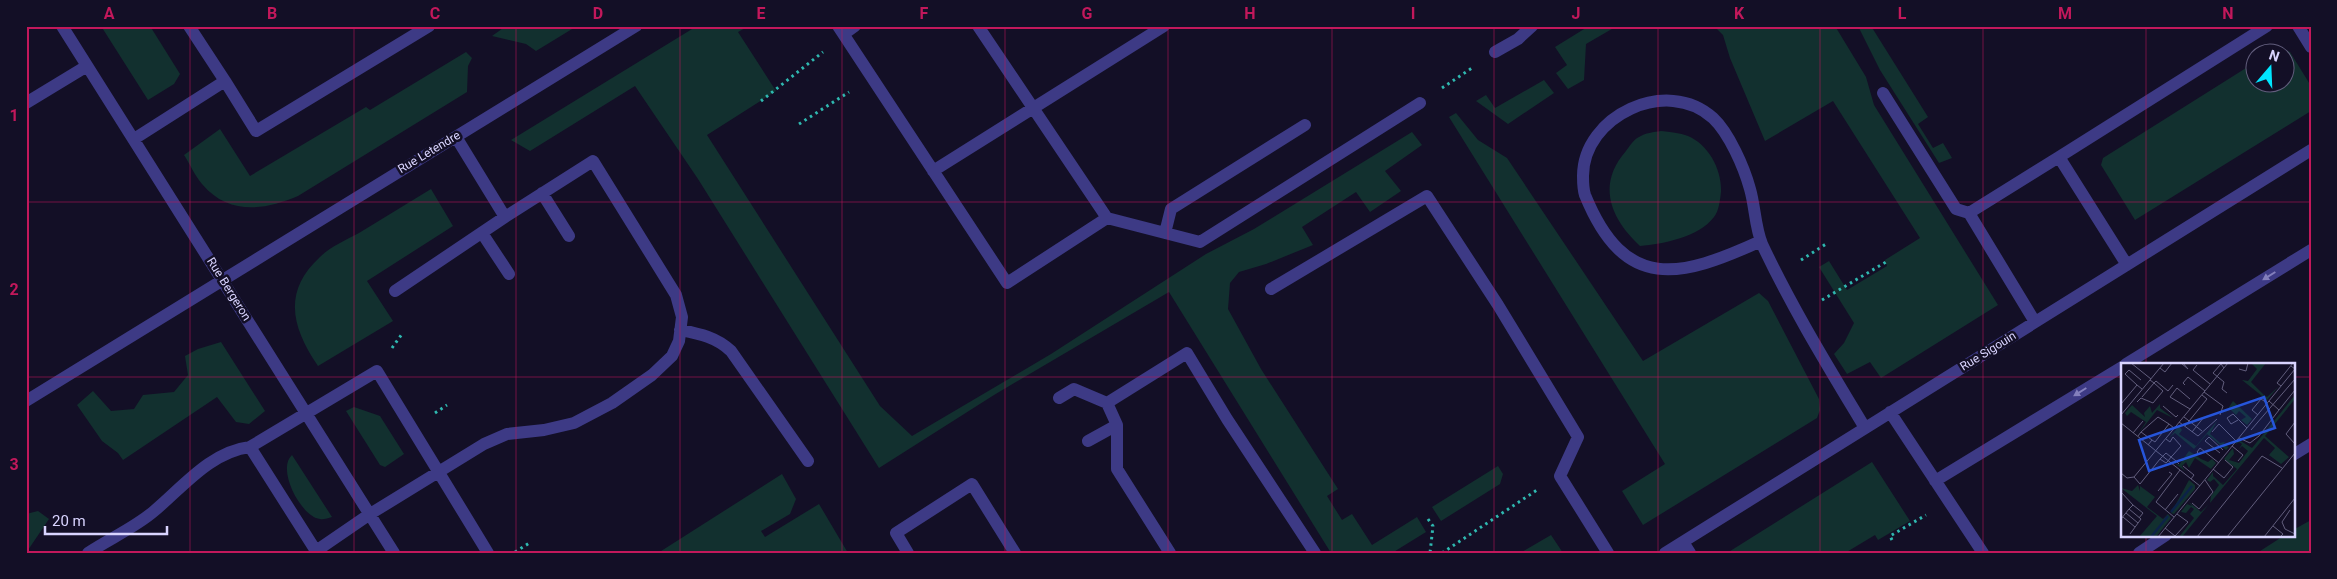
<svg xmlns="http://www.w3.org/2000/svg" width="2337" height="579" font-family="Roboto,sans-serif">
	<rect width="100%" height="100%" fill="#130f26"/>
	<path fill="#12302f" d="M 101,26 L 150,26 L 180,74 L 174,84 L 148,100 Z
		M 506,26 L 577,26 L 536,51 L 526,44 L 492,36 Z
		M 697,26 L 749,26 L 738,32 L 776,91 L 707,135 L 880,406 L 912,436 L 1051,354 L 1206,254 L 1254,229 L 1412,132 L 1422,145 L 1385,171 L 1401,191 L 1370,212 L 1356,192 L 1302,227 L 1313,245 L 1266,264 L 1239,272 L 1230,283 L 1228,309 L 1261,369 L 1338,489 L 1327,496 L 1342,520 L 1352,514 L 1372,545 L 1417,517 L 1426,532 L 1392,553 L 1331,553 L 1169,292 L 994,395 L 879,468 L 698,179 L 635,86 L 530,151 L 511,140 Z
		M 1589,26 L 1617,26 L 1586,44 L 1584,80 L 1568,89 L 1556,73 L 1567,65 L 1555,47 Z
		M 1714,26 L 1835,26 L 1866,77 L 1874,105 L 1998,305 L 1881,378 L 1870,362 L 1847,374 L 1834,354 L 1844,343 L 1854,323 L 1819,267 L 1829,261 L 1847,290 L 1887,266 L 1885,260 L 1920,238 L 1833,101 L 1765,141 L 1730,58 L 1723,35 Z
		M 1858,26 L 1871,26 L 1928,117 L 1918,124 L 1933,148 L 1943,143 L 1952,158 L 1939,163 L 1880,70 Z
		M 2283,49 L 2290,52 L 2311,86 L 2311,111 L 2135,220 L 2101,165 L 2103,158 L 2254,63 L 2254,82 L 2284,82 L 2284,52 L 2271,52 Z
		M 466,52 L 472,58 L 468,66 L 467,92 L 298,196 C 265,210 229,216 202,184 C 195,176 190,164 184,155 L 220,129 L 250,176 L 366,107 L 370,110 Z
		M 1544,80 L 1554,93 L 1508,124 L 1476,101 L 1486,95 L 1495,108 Z
		M 1456,113 L 1478,140 L 1507,158 L 1643,361 L 1759,293 L 1768,301 L 1819,399 L 1820,410 L 1817,418 L 1643,525 L 1622,491 L 1665,464 L 1449,117 Z
		M 1661,131 C 1670,132 1680,133 1688,136 C 1709,145 1722,170 1721,192 C 1720,200 1719,211 1714,217 C 1699,237 1663,244 1640,246 C 1611,219 1596,185 1626,151 C 1629,147 1634,139 1639,137 C 1645,133 1654,132 1661,131 Z
		M 431,189 L 453,226 L 367,281 L 393,321 L 318,366 C 292,328 282,292 320,257 C 330,247 346,240 359,233 C 383,218 407,204 431,189 Z
		M 221,342 L 265,411 L 249,424 L 236,422 L 217,397 L 123,460 L 118,453 L 102,441 L 77,405 L 93,391 L 111,411 L 134,409 L 143,395 L 174,392 L 188,375 L 185,356 L 198,349 Z
		M 354,407 L 380,416 L 404,454 L 385,467 L 380,465 L 346,411 Z
		M 292,455 L 332,517 C 328,518 323,520 320,519 C 301,517 276,469 292,455 Z
		M 1872,462 L 1910,521 L 1878,540 L 1875,535 L 1845,553 L 1727,553 Z
		M 1498,466 L 1503,474 L 1500,484 L 1441,521 L 1432,507 Z
		M 782,474 L 796,499 L 790,514 L 761,531 L 765,537 L 819,504 L 848,553 L 658,553 Z
		M 38,511 L 49,519 L 26,553 L 26,514 Z
		M 2311,520 L 2311,553 L 2257,553 L 2285,535 L 2293,535 L 2293,530 Z
		M 1551,535 L 1563,553 L 1520,553 Z"/>
	<g fill="none" stroke-linecap="round" stroke-linejoin="round">
		<path stroke="#2fb8b0" stroke-width="3" stroke-dasharray="2.5 4" stroke-linecap="butt" d="M 1442,88 L 1472,68
			M 761,101 L 823,52
			M 799,124 L 849,92
			M 1801,260 L 1826,244
			M 1822,300 L 1886,262 L 1885,260
			M 392,348 L 402,334
			M 435,413 L 447,405
			M 1428,519 L 1433,526 L 1430,553
			M 1892,540 L 1890,536 L 1926,515
			M 515,552 L 531,542
			M 1442,553 L 1537,490"/>
		<path stroke="#3d3a85" stroke-width="12" d="M 62,26 L 394,553
			M 838,26 L 1007,283 L 1107,218 L 1200,242 L 1420,103
			M 978,26 L 1107,218
			M 2298,26 L 2311,47
			M 844,34 L 855,26
			M 1495,52 L 1518,39 L 1532,26
			M 225,81 L 256,131 L 429,26
			M 1883,93 L 1956,209 L 1969,213
			M 26,103 L 87,66
			M 456,137 L 505,217 L 593,161 L 676,295 L 682,317 L 679,341 L 672,356 L 652,375 L 612,403 L 574,423 L 544,430 L 507,434 L 484,444 L 370,514 L 316,551 L 250,447 L 377,371 L 488,553
			M 134,139 L 225,81 L 189,26
			M 933,171 L 1164,26
			M 542,193 L 569,236
			M 482,233 L 509,274
			M 1165,233 L 1171,209 L 1305,125
			M 1761,241 C 1680,278 1625,293 1585,195 C 1583,189 1583,183 1583,176 C 1583,116 1667,76 1713,118 C 1729,133 1744,167 1750,189 C 1755,206 1755,227 1762,244 C 1792,308 1829,368 1865,428
			M 2127,265 L 2059,157 L 2267,26
			M 1271,289 L 1427,196 L 1498,305 L 1578,437 L 1560,476 L 1608,553
			M 395,291 L 505,217
			M 2035,322 L 1969,213 L 2059,157
			M 680,330 C 700,334 716,337 731,351 L 808,461
			M 2126,364 L 2311,250
			M 1059,398 L 1074,389 L 1107,403
			M 26,401 L 636,26
			M 1890,412 L 1983,553
			M 1088,441 L 1117,425
			M 2293,455 L 2311,444
			M 1935,481 L 2122,367
			M 1683,542 L 1690,553
			M 88,553 C 109,539 134,528 153,512 C 183,487 210,452 250,447
			M 908,553 L 896,533 L 972,484 L 1015,553
			M 1170,553 L 1117,469 L 1117,425 L 1107,403 L 1187,353 L 1227,419 L 1315,553
			M 1665,553 L 2311,150
			M 2139,553 L 2166,535"/>
	</g>
	<defs><path id="oneway-solid" d="M-6-.8H1V-3.2L6.5 0L1 3.2V.8H-6Z" transform="scale(1.25)"/></defs>
	<g fill="#837fbc">
		<use href="#oneway-solid" transform="translate(2269 276) rotate(148)"/>
		<use href="#oneway-solid" transform="translate(2080 392) rotate(148)"/>
	</g>
	<path fill="none" stroke="#c2185b" stroke-width="1" stroke-opacity="0.55" d="M 190,26 L 190,553M 354,26 L 354,553M 516,26 L 516,553M 680,26 L 680,553M 842,26 L 842,553M 1005,26 L 1005,553M 1168,26 L 1168,553M 1332,26 L 1332,553M 1494,26 L 1494,553M 1658,26 L 1658,553M 1820,26 L 1820,553M 1983,26 L 1983,553M 2146,26 L 2146,364M 26,202 L 2311,202M 26,377 L 2122,377M 2293,377 L 2311,377M 2146,535 L 2146,553"/>
	<g text-anchor="middle" dominant-baseline="central" stroke-width="5" stroke-linejoin="round" paint-order="stroke">
		<g font-size="12" fill="#d9d4ff" stroke="#130f26">
			<text transform="translate(429 152) rotate(-31)">Rue Letendre</text>
			<text transform="translate(229 289) rotate(58)">Rue Bergeron</text>
			<text transform="translate(1988 351) rotate(-32)">Rue Sigouin</text>
		</g>
	</g>
	<g transform="translate(2121 363)">
		<rect width="174" height="174" fill="#130f26"/>
		<path d="M 130,0 L 145,0 L 130,19 L 143,32 L 146,34 L 157,24 L 146,37 L 121,17 L 127,18 L 136,6 ZM 174,32 L 174,36 L 144,73 L 168,94 L 160,101 L 148,92 L 154,85 L 143,75 L 89,140 L 90,133 L 98,122 L 93,116 L 89,119 L 86,117 L 92,109 L 92,113 L 102,122 L 116,106 L 103,96 L 112,85 L 113,91 L 108,97 L 118,100 L 127,88 L 121,83 L 118,86 L 121,81 L 118,79 L 114,82 L 118,77 L 131,85 ZM 112,38 L 131,56 L 126,62 L 120,57 L 125,54 L 118,48 L 115,52 L 108,45 L 103,52 ZM 39,41 L 39,45 L 52,55 L 36,47 L 17,71 L 25,59 L 10,49 L 6,53 L 4,50 L 11,42 L 24,54 L 23,50 L 29,43 L 31,50 ZM 96,58 L 89,71 L 99,80 L 104,79 L 102,82 L 108,84 L 105,87 L 86,71 L 73,86 L 54,70 L 48,75 L 58,63 L 61,67 L 58,71 L 75,83 ZM 68,88 L 80,96 L 87,99 L 91,96 L 95,100 L 90,106 L 74,95 L 68,105 L 65,99 L 61,103 L 64,108 L 52,99 L 58,102 ZM 68,117 L 74,122 L 74,126 L 53,151 L 50,150 ZM 17,122 L 19,128 L 19,123 L 34,134 L 26,144 L 42,156 L 47,151 L 50,155 L 35,174 L 18,174 L 36,153 L 0,125 L 11,128 ZM 68,139 L 80,149 L 88,141 L 61,174 L 58,174 L 73,155 L 69,151 L 73,146 L 70,144 L 65,150 L 60,149 L 66,141 L 71,143 Z" fill="#12302f"/>
		<path fill="none" stroke="#0c2248" stroke-width="2.5" d="M 50,149 L 71,123M 30,174 L 47,153"/>
		<path fill="none" stroke="#625e7d" stroke-width="1" d="M 10,0 L 30,16M 60,0 L 67,6 L 62,0M 76,2 L 72,7 L 89,21M 39,5 L 44,9 L 51,0M 103,5 L 100,1 L 92,10 L 103,19 L 101,26 L 106,30M 118,6 L 125,8 L 127,0M 35,18 L 47,28 L 52,22M 16,22 L 4,11 L 8,7 L 20,17M 64,22 L 62,20 L 67,14 L 84,28M 160,23 L 156,20 L 172,0M 83,29 L 102,43 L 99,52M 21,34 L 33,20 L 29,17M 69,36 L 56,25 L 49,34 L 69,46M 16,39 L 20,35 L 32,40 L 42,28 L 33,20 L 35,18M 0,41 L 16,22 L 21,26M 42,43 L 55,54 L 57,52M 158,47 L 174,27M 0,52 L 43,0M 137,52 L 131,47 L 140,36 L 146,40M 63,54 L 81,68M 117,57 L 110,61 L 106,55 L 112,51 L 126,65M 58,59 L 77,73 L 96,56M 174,59 L 165,71 L 174,81M 0,60 L 79,123M 64,63 L 86,36 L 81,32M 130,67 L 174,16M 20,69 L 37,54 L 48,61M 71,69 L 83,54M 91,69 L 98,61 L 115,78M 12,70 L 22,58M 17,73 L 20,69 L 31,77 L 27,82M 118,75 L 129,80 L 138,73 L 158,47 L 148,38M 45,76 L 49,79 L 52,74 L 60,83 L 52,92 L 50,94 L 47,98 L 45,100 L 39,96 L 45,90 L 55,98 L 58,101M 31,77 L 34,79 L 48,61 L 53,65M 111,83 L 122,92 L 117,98M 99,90 L 84,78 L 88,74 L 102,87M 79,92 L 76,89 L 79,85 L 98,100M 62,103 L 73,112 L 70,116M 92,106 L 103,115 L 112,104 L 104,97M 0,110 L 6,115 L 13,114 L 107,0M 13,114 L 19,121 L 39,96M 37,128 L 51,111 L 48,109M 0,129 L 12,142M 71,140 L 78,146 L 92,129 L 84,117M 8,146 L 12,142 L 22,150 L 18,155M 44,147 L 57,131M 169,147 L 161,159 L 164,166 L 174,171M 5,150 L 17,160M 2,154 L 14,164M 53,154 L 35,139 L 59,107M 0,156 L 8,146 L 20,156 L 9,171M 152,163 L 162,171 L 159,174M 44,165 L 54,173 L 67,159 L 56,151M 37,174 L 174,6 L 170,3M 76,174 L 141,93 L 161,105M 106,174 L 174,90M 143,174 L 174,135"/>
		<path fill="#2655da" fill-opacity="0.15" stroke="#2655da" stroke-width="2.5" d="M 143,34 L 154,65 L 28,108 L 18,77 Z"/>
		<rect width="174" height="174" fill="none" stroke="#d9d4ff" stroke-width="2.5"/>
	</g>
	<rect width="2337" height="579" fill="none" stroke="#130f26" stroke-width="55"/>
	<g transform="translate(2270 68) rotate(19)"><circle r="24" fill="#130f26" stroke="#625e7d"/>
	<path d="M0-4L9 19L0 12L-9 19Z" fill="#00e5ff"/>
	<text y="-8" font-size="14" font-weight="bold" text-anchor="middle" fill="#d9d4ff">N</text>
	</g>
	<path d="M45 526v8h122v-8" fill="none" stroke="#d9d4ff" stroke-width="2.5"/>
	<text x="52" y="526" font-size="15" fill="#d9d4ff" stroke="#130f26" stroke-width="4" paint-order="stroke">20 m</text>
	<rect x="28" y="28" width="2282" height="524" fill="none" stroke="#c2185b" stroke-width="2"/>
	<g font-size="16" text-anchor="middle" font-weight="bold" fill="#c2185b">
		<text x="109" y="19">A</text>
		<text x="272" y="19">B</text>
		<text x="435" y="19">C</text>
		<text x="598" y="19">D</text>
		<text x="761" y="19">E</text>
		<text x="924" y="19">F</text>
		<text x="1087" y="19">G</text>
		<text x="1250" y="19">H</text>
		<text x="1413" y="19">I</text>
		<text x="1576" y="19">J</text>
		<text x="1739" y="19">K</text>
		<text x="1902" y="19">L</text>
		<text x="2065" y="19">M</text>
		<text x="2228" y="19">N</text>
		<text x="14" y="121">1</text>
		<text x="14" y="295">2</text>
		<text x="14" y="470">3</text>
	</g>
</svg>
